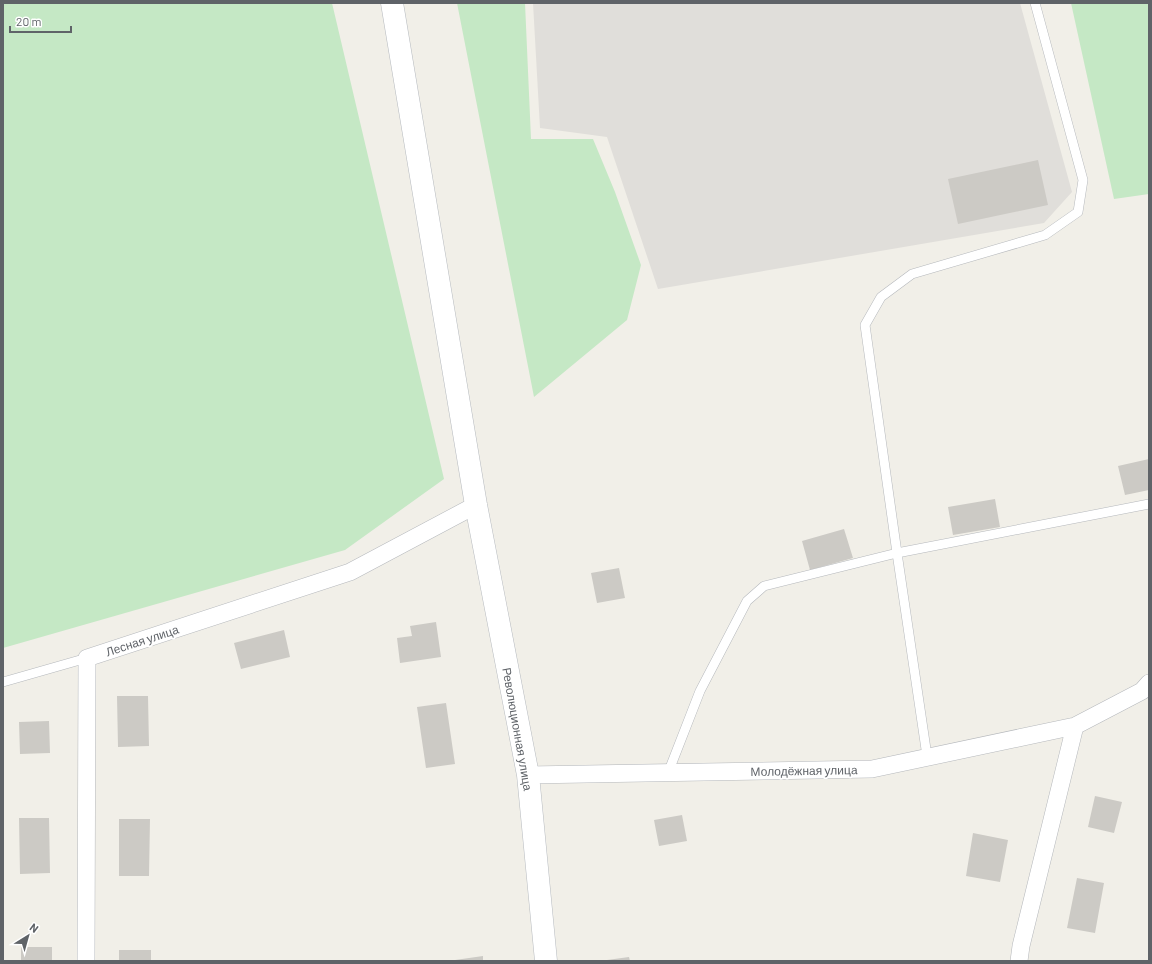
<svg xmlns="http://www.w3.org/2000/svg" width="1152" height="964" font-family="Barlow,sans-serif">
	<rect width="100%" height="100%" fill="#f1efe8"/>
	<path fill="#e0deda" d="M 533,3 L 1020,3 L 1072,192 L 1044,223 L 658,289 L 607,137 L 540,128 Z"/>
	<path fill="#c5e8c5" d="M 3,3 L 332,3 L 444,479 L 345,550 L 3,648 Z
		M 457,3 L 525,3 L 531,139 L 593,139 L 615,192 L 641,265 L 627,320 L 534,397 Z
		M 1071,3 L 1149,3 L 1149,194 L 1114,199 Z"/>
	<path fill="#cccac5" d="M 1038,160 L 1048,205 L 958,224 L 948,179 Z
		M 1149,459 L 1149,490 L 1125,495 L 1118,466 Z
		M 995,499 L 1000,527 L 953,535 L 948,507 Z
		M 844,529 L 853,558 L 810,570 L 802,541 Z
		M 619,568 L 625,598 L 597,603 L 591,573 Z
		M 436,622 L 441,657 L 400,663 L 397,638 L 412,636 L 410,626 Z
		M 284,630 L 290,657 L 241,669 L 234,643 Z
		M 117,696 L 148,696 L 149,746 L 118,747 Z
		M 446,703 L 455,764 L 426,768 L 417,707 Z
		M 49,721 L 50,753 L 20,754 L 19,722 Z
		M 1095,796 L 1122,802 L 1114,833 L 1088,827 Z
		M 682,815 L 687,841 L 659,846 L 654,820 Z
		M 19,818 L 49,818 L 50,873 L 20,874 Z
		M 119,819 L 150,819 L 149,876 L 119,876 Z
		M 973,833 L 1008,840 L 1000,882 L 966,876 Z
		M 1077,878 L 1104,883 L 1095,933 L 1067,928 Z
		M 21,947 L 52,947 L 52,961 L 21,961 Z
		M 119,950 L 151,950 L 151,961 L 119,961 Z
		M 483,956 L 483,961 L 455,961 L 455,960 Z
		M 629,957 L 630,961 L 607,961 L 607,960 Z"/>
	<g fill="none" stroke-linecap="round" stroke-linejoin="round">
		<g stroke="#b5b8bc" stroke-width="10">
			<path id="lane" d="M 3,682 L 87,658
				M 927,756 L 897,553 L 865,325 L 881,297 L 912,274 L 1045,235 L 1078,212 L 1083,180 L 1035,3
				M 668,773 L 700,691 L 747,601 L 764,586 L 897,553 L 1149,504"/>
		</g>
		<g stroke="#b5b8bc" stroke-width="18">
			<path id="street" d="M 528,775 L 872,769 L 1075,726 L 1142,691 L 1149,683
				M 86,961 L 87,658 L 350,572 L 476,505
				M 1019,961 L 1021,946 L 1075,726"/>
		</g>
		<g stroke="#b6babf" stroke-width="23">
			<path id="secondary" d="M 392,3 L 476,505 L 528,775 L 546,961"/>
		</g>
		<use href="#lane" stroke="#fff" stroke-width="9"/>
		<use href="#street" stroke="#fff" stroke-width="17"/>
		<use href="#secondary" stroke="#fff" stroke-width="22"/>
	</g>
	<g text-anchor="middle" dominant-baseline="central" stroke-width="3.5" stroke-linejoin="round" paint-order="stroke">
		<g font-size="12" fill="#5f6368" stroke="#fff">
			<text transform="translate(142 640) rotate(-18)">Лесная улица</text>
			<text transform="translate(518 729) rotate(80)">Революционная улица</text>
			<text transform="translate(804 770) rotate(-1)">Молодёжная улица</text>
		</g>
	</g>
	<rect width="1152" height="964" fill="none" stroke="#5f6368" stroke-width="8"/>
	<g transform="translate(28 936) rotate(37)" stroke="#ffffff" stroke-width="3" paint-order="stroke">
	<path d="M0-3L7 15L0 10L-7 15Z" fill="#5f6368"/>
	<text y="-6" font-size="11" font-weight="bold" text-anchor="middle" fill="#5f6368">N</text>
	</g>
	<path d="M10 26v6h61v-6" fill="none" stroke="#5f6368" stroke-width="2"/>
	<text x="16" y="26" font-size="12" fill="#5f6368" stroke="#ffffff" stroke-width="3" paint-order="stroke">20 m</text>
</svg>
